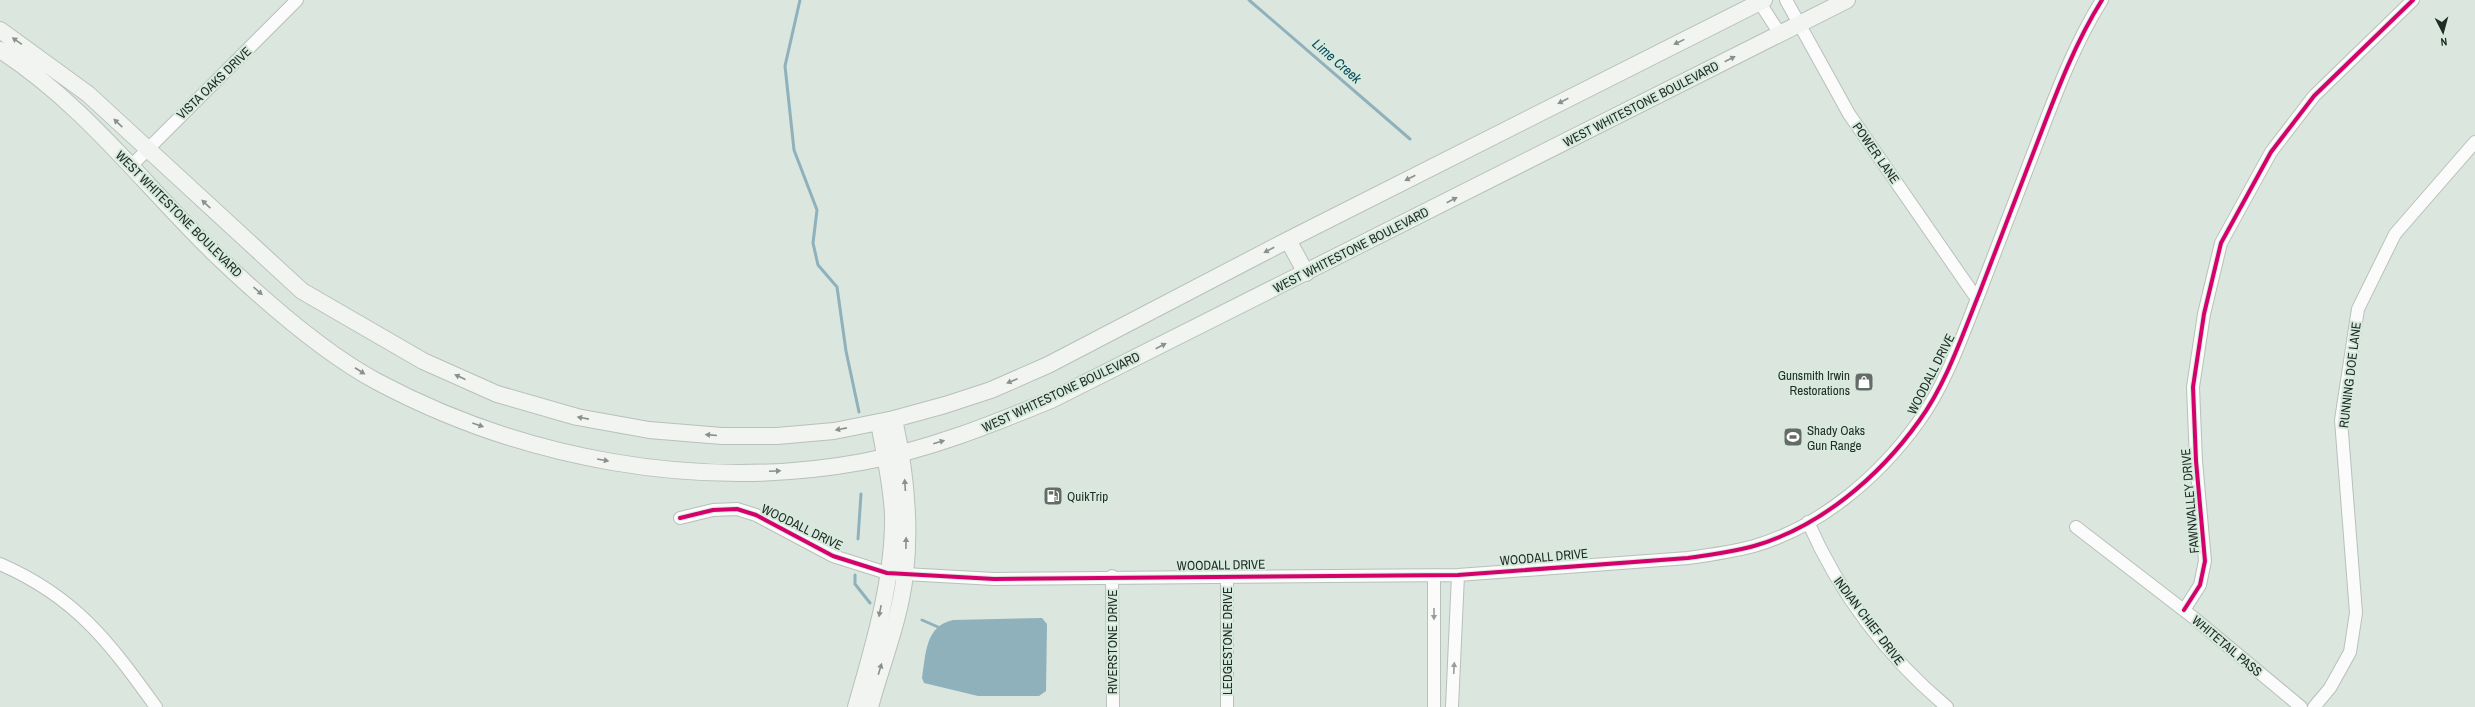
<svg xmlns="http://www.w3.org/2000/svg" width="2475" height="707" font-family="'Archivo Narrow',sans-serif">
	<rect width="100%" height="100%" fill="#dbe6df"/>
	<path fill="#8fb1bb" d="M 1042,618 L 1047,624 L 1046,691 L 1039,696 L 978,696 L 924,683 L 922,678 C 926,654 925,626 953,620 Z"/>
	<g fill="none" stroke-linecap="round" stroke-linejoin="round">
		<path stroke="#8fb1bb" stroke-width="3" d="M 800,0 L 785,66 L 794,150 L 817,210 L 813,243 L 818,265 L 837,287 L 846,351 L 859,412
			M 1249,0 L 1410,139
			M 858,539 L 861,494
			M 855,575 L 855,584 L 870,603
			M 922,620 L 938,627"/>
		<g stroke="#b8c0bb" stroke-width="14">
			<path id="minor" d="M 1758,0 L 1780,34
				M 1786,0 L 1849,114 L 1977,299
				M 131,166 L 297,0
				M 680,518 L 713,510 L 737,509 L 756,515 L 833,556 L 887,573 L 994,579 L 1458,575 L 1688,558 C 1710,555 1732,552 1754,546 C 1820,527 1879,477 1919,421 C 1946,384 1962,336 1979,294 C 1999,242 2019,190 2039,138 C 2057,91 2075,43 2102,0
				M 1808,522 C 1839,593 1887,657 1947,707
				M 2076,527 L 2194,618 L 2301,707
				M 0,564 C 76,597 109,642 156,707
				M 1227,575 L 1227,707
				M 1112,576 L 1113,707
				M 2184,610 L 2200,585 L 2205,561 L 2196,461 L 2193,387 L 2204,314 L 2221,243 L 2271,152 L 2314,96 L 2413,0
				M 1434,707 L 1434,575
				M 1452,707 L 1458,575
				M 2314,707 L 2330,688 L 2350,652 L 2356,613 L 2341,420 L 2358,309 L 2395,234 L 2475,142"/>
		</g>
		<g stroke="#b8c0bb" stroke-width="18">
			<path id="secondary" d="M 0,30 L 88,94 L 302,291 L 423,361 L 497,394 L 577,417 L 649,430 L 722,436 L 777,436 L 834,431 L 894,419 L 945,405 L 991,390 L 1048,365 L 1288,240 L 1764,0
				M 0,50 C 84,104 144,185 215,254 C 259,296 322,352 376,381 C 522,459 698,492 862,462 C 928,450 990,425 1051,400 L 1847,0
				M 1288,240 L 1306,273
				M 856,707 C 873,648 894,578 893,516 C 892,484 884,453 879,422
				M 870,707 C 882,663 900,619 905,574 C 911,523 905,469 894,419"/>
		</g>
		<use href="#minor" stroke="#fafbfa" stroke-width="12"/>
		<use href="#secondary" stroke="#f1f4f0" stroke-width="16"/>
		<g stroke="#d6ebde" stroke-width="6">
			<path id="cycleway" d="M 680,518 L 713,510 L 737,509 L 756,515 L 833,556 L 887,573 L 994,579 L 1458,575 L 1688,558 C 1710,555 1732,552 1754,546 C 1820,527 1879,477 1919,421 C 1946,384 1962,336 1979,294 C 1999,242 2019,190 2039,138 C 2057,91 2075,43 2102,0
				M 2184,610 L 2200,585 L 2205,561 L 2196,461 L 2193,387 L 2204,314 L 2221,243 L 2271,152 L 2314,96 L 2413,0"/>
		</g>
		<use href="#cycleway" stroke="#d6006c" stroke-width="4"/>
	</g>
	<defs><path id="oneway-solid" d="M-6-.8H1V-3.2L6.5 0L1 3.2V.8H-6Z"/></defs>
	<g fill="#8a908b">
		<use href="#oneway-solid" transform="translate(17 41) rotate(-145)"/>
		<use href="#oneway-solid" transform="translate(1679 42) rotate(154)"/>
		<use href="#oneway-solid" transform="translate(1730 59) rotate(-27)"/>
		<use href="#oneway-solid" transform="translate(1563 101) rotate(153)"/>
		<use href="#oneway-solid" transform="translate(118 123) rotate(-137)"/>
		<use href="#oneway-solid" transform="translate(1410 178) rotate(153)"/>
		<use href="#oneway-solid" transform="translate(1452 200) rotate(-27)"/>
		<use href="#oneway-solid" transform="translate(206 204) rotate(-137)"/>
		<use href="#oneway-solid" transform="translate(1269 250) rotate(152)"/>
		<use href="#oneway-solid" transform="translate(258 291) rotate(41)"/>
		<use href="#oneway-solid" transform="translate(1161 346) rotate(-27)"/>
		<use href="#oneway-solid" transform="translate(360 371) rotate(33)"/>
		<use href="#oneway-solid" transform="translate(460 377) rotate(-156)"/>
		<use href="#oneway-solid" transform="translate(1012 381) rotate(157)"/>
		<use href="#oneway-solid" transform="translate(583 418) rotate(-169)"/>
		<use href="#oneway-solid" transform="translate(478 425) rotate(19)"/>
		<use href="#oneway-solid" transform="translate(841 429) rotate(169)"/>
		<use href="#oneway-solid" transform="translate(711 435) rotate(-175)"/>
		<use href="#oneway-solid" transform="translate(939 442) rotate(-16)"/>
		<use href="#oneway-solid" transform="translate(603 460) rotate(10)"/>
		<use href="#oneway-solid" transform="translate(775 471) rotate(-2)"/>
		<use href="#oneway-solid" transform="translate(905 485) rotate(-94)"/>
		<use href="#oneway-solid" transform="translate(906 543) rotate(-89)"/>
		<use href="#oneway-solid" transform="translate(880 611) rotate(101)"/>
		<use href="#oneway-solid" transform="translate(880 669) rotate(-73)"/>
	</g>
	<g fill="#999d9b">
		<use href="#oneway-solid" transform="translate(1434 614) rotate(90)"/>
		<use href="#oneway-solid" transform="translate(1454 668) rotate(-87)"/>
	</g>
	<defs>
		<g id="shop-square" transform="scale(1)"><rect x="-9" y="-9" width="18" height="18" rx="4" fill="#636c67" stroke="#d6ebde"/><path d="M-5-2.5h2.3a2.7 3.5 0 0 1 5.4 0H5L5.5 6h-11ZM-1.5-2.5h3a1.5 2.3 0 0 0-3 0Z" fill="#fff"/></g>
		<g id="stadium-square" transform="scale(1)"><rect x="-9" y="-9" width="18" height="18" rx="4" fill="#636c67" stroke="#d6ebde"/><path d="M0-5a6.5 5 0 1 0 0 10a6.5 5 0 1 0 0-10ZM-3.5-1.8h7v3.6h-7Z" fill="#fff"/></g>
		<g id="fuel-square" transform="scale(1)"><rect x="-9" y="-9" width="18" height="18" rx="4" fill="#636c67" stroke="#d6ebde"/><path d="M-5.5-6h7V0h2V4h1.3V-2.5L3-4.5l.8-.8L6-3V5H2.5V1h-1V6h-7ZM-4.2-4.7v3.2H.2V-4.7Z" fill="#fff"/></g>
	</defs>
	<g fill-rule="evenodd">
		<use href="#shop-square" x="1864" y="382"/>
		<use href="#stadium-square" x="1793" y="437"/>
		<use href="#fuel-square" x="1053" y="496"/>
	</g>
	<g text-anchor="middle" dominant-baseline="central" stroke-width="4" stroke-linejoin="round" paint-order="stroke">
		<g font-size="13" fill="#232b26" stroke="#d6ebde">
			<text transform="translate(214 83) rotate(-44)">VISTA OAKS DRIVE</text>
			<text transform="translate(1641 104) rotate(-27)">WEST WHITESTONE BOULEVARD</text>
			<text transform="translate(1876 153) rotate(55)">POWER LANE</text>
			<text transform="translate(179 214) rotate(45)">WEST WHITESTONE BOULEVARD</text>
			<text transform="translate(1351 250) rotate(-27)">WEST WHITESTONE BOULEVARD</text>
			<text transform="translate(1931 374) rotate(-63)">WOODALL DRIVE</text>
			<text transform="translate(2350 375) rotate(-83)">RUNNING DOE LANE</text>
			<text transform="translate(1061 392) rotate(-25)">WEST WHITESTONE BOULEVARD</text>
			<text transform="translate(2190 501) rotate(-95)">FAWNVALLEY DRIVE</text>
			<text transform="translate(802 527) rotate(26)">WOODALL DRIVE</text>
			<text transform="translate(1544 557) rotate(-5)">WOODALL DRIVE</text>
			<text transform="translate(1221 565) rotate(-1)">WOODALL DRIVE</text>
			<text transform="translate(1869 621) rotate(53)">INDIAN CHIEF DRIVE</text>
			<text transform="translate(1227 641) rotate(-90)">LEDGESTONE DRIVE</text>
			<text transform="translate(1112 642) rotate(-90)">RIVERSTONE DRIVE</text>
			<text transform="translate(2227 646) rotate(40)">WHITETAIL PASS</text>
		</g>
		<g font-size="13" fill="#232b26" stroke="#d6ebde" text-anchor="start">
			<text x="1850" y="375" text-anchor="end">Gunsmith Irwin<tspan x="1850" dy="15">Restorations</tspan></text>
			<text x="1807" y="430">Shady Oaks<tspan x="1807" dy="15">Gun Range</tspan></text>
			<text x="1067" y="496">QuikTrip</text>
		</g>
		<g font-size="14" font-style="italic" fill="#0b495c" stroke="#d6ebde">
			<text transform="translate(1337 61) rotate(41)">Lime Creek</text>
		</g>
	</g>
	<g transform="translate(2443 32) rotate(174)" stroke="#d6ebde" stroke-width="3" paint-order="stroke">
	<path d="M0-3L7 15L0 10L-7 15Z" fill="#232b26"/>
	<text y="-6" font-size="11" font-weight="bold" text-anchor="middle" fill="#232b26">N</text>
	</g>
</svg>
